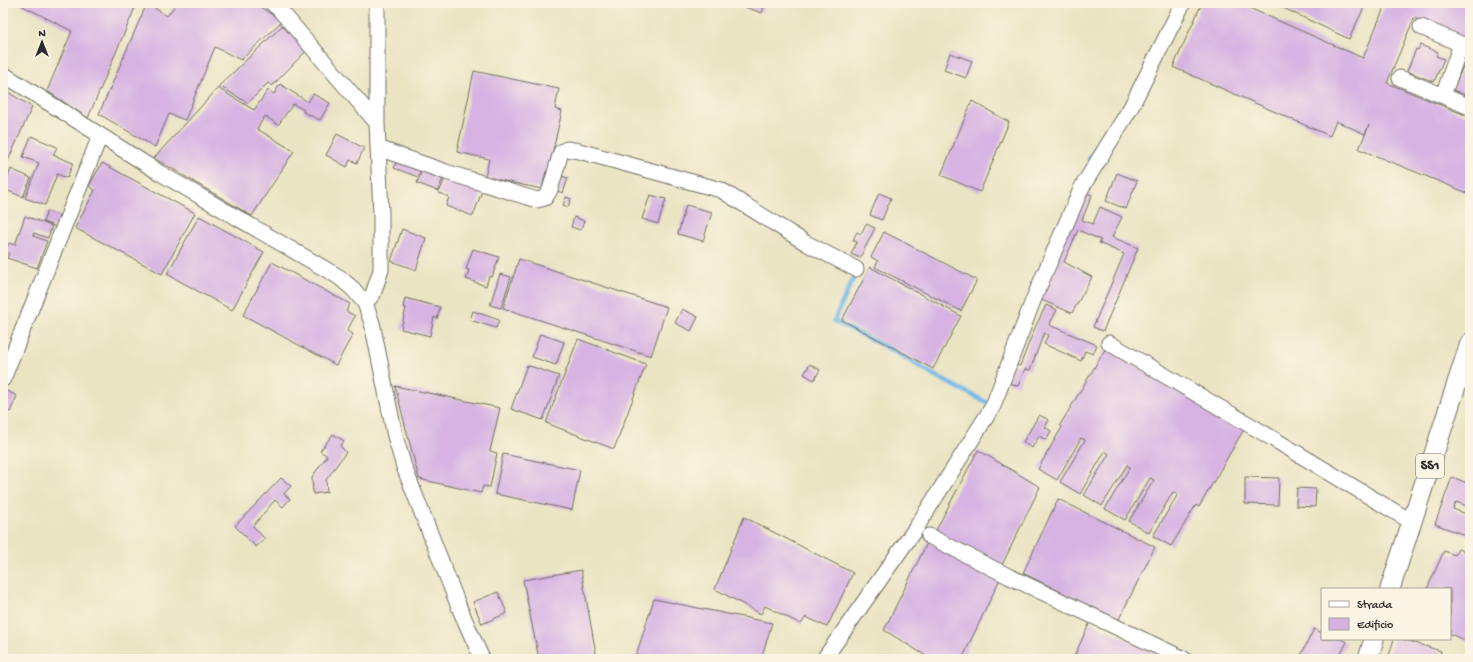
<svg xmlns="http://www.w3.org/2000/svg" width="1473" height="662" font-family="'Gochi Hand',sans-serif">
	<rect width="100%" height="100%" fill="#fcf5e5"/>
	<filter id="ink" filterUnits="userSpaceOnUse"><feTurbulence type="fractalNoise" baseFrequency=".025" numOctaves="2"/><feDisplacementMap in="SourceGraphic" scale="8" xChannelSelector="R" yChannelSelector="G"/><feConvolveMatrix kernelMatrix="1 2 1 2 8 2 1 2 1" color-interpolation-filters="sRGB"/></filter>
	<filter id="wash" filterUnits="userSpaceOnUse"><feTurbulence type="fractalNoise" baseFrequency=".012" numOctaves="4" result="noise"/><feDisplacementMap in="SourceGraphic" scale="16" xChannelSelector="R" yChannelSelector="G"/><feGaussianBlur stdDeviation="0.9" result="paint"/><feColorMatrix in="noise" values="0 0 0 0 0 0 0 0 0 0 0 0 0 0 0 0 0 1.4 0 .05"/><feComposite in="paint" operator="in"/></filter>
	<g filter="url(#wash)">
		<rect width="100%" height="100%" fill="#ebe4c3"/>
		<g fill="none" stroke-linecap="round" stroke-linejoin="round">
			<path stroke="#6fb7e7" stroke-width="4.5" d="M 1089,159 L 1106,134
				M 855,275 L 834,321 L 886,347 L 939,378 L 988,403"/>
		</g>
		<g id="blocks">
			<path fill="#d6b3e3" d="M 17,3 L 137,3 L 88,118 L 47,91 L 72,31 Z
				M 147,3 L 167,16 L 177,3 L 254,3 L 282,21 L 241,60 L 215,47 L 185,120 L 169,114 L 155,147 L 99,114 Z
				M 733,3 L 765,3 L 762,13 Z
				M 1202,3 L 1238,3 L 1363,58 L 1386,3 L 1470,3 L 1470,42 L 1414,18 L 1387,83 L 1470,117 L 1470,194 L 1359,149 L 1369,125 L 1365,134 L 1336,121 L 1330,136 L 1173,67 Z
				M 1280,3 L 1366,3 L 1349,39 L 1279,6 Z
				M 284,24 L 309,48 L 272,86 L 268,83 L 248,103 L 219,86 Z
				M 1420,45 L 1438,52 L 1436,56 L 1444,59 L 1434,82 L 1407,71 L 1416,49 L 1418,50 Z
				M 1470,50 L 1470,97 L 1453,90 Z
				M 950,53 L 972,61 L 966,78 L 944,70 Z
				M 474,71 L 559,89 L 555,109 L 562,111 L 548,172 L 546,171 L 542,189 L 485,177 L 489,159 L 457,152 Z
				M 280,84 L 308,102 L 313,94 L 330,103 L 320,120 L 303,112 L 304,110 L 293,104 L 278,125 L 265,116 L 257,129 L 294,151 L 252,216 L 154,158 L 218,88 L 254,110 L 268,90 L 274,94 Z
				M 3,89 L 32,107 L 3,172 Z
				M 972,101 L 1009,122 L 980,192 L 941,175 Z
				M 337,134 L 364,148 L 357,163 L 350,160 L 347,167 L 326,155 Z
				M 31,136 L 57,147 L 53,155 L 73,163 L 67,178 L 57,174 L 45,205 L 25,198 L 39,163 L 23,157 Z
				M 398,158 L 422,167 L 418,177 L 394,168 Z
				M 102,163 L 195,213 L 162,274 L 75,228 L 95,190 L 89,186 Z
				M 423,168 L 444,175 L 438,191 L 417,183 Z
				M 11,169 L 31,178 L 23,197 L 3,189 Z
				M 1117,173 L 1137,181 L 1126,209 L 1106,201 Z
				M 558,175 L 568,178 L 563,193 L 554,190 Z
				M 445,178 L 482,191 L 473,216 L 446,206 L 449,197 L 439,193 Z
				M 1083,191 L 1092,195 L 1082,220 L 1093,224 L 1100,207 L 1122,217 L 1112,237 L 1138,248 L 1103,331 L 1093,327 L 1124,254 L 1099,243 L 1101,240 L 1078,230 L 1064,262 L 1092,277 L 1072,313 L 1039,299 Z
				M 879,193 L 891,198 L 882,220 L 870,215 Z
				M 650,195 L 666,199 L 658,224 L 642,219 Z
				M 566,197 L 571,199 L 568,207 L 563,205 Z
				M 686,205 L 712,212 L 703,241 L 678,234 Z
				M 47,211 L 63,217 L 59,228 L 43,222 Z
				M 25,216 L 52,226 L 48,238 L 34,233 L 33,236 L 47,241 L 37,268 L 7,258 L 9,253 L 5,251 L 9,243 L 15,245 Z
				M 199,216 L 264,252 L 232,310 L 167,274 Z
				M 574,217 L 584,221 L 581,230 L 571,227 Z
				M 866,224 L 875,228 L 860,258 L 851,254 L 857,242 L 853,240 L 857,232 L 861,234 Z
				M 402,229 L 426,238 L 416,270 L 391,261 Z
				M 884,232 L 977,280 L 961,311 L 875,267 L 878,261 L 871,257 Z
				M 473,249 L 499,257 L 492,277 L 489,276 L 486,286 L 466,279 L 469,270 L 466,269 Z
				M 519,259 L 667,307 L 651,356 L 503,308 Z
				M 272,262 L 350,304 L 346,311 L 355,316 L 347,331 L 353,334 L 336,365 L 243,315 Z
				M 870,267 L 961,316 L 933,369 L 842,320 Z
				M 500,274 L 511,277 L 501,308 L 490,305 Z
				M 405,298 L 440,307 L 437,319 L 434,317 L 430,336 L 401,329 L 406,308 L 403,307 Z
				M 1046,305 L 1057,310 L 1049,325 L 1097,345 L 1093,354 L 1085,351 L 1081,361 L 1044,344 L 1048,335 L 1044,333 L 1030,370 L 1025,369 L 1018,386 L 1007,382 L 1014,364 L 1020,366 L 1034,330 Z
				M 682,309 L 698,317 L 691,331 L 675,323 Z
				M 473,311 L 499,320 L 496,328 L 470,320 Z
				M 540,334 L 564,342 L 556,365 L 532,357 Z
				M 578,339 L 646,364 L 614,449 L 546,423 Z
				M 1106,348 L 1244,429 L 1199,507 L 1196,505 L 1171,546 L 1153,536 L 1178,494 L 1173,492 L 1149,533 L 1129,521 L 1154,480 L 1150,478 L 1125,520 L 1105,509 L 1130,467 L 1127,465 L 1102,506 L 1084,495 L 1109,454 L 1105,451 L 1080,494 L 1060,482 L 1085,440 L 1081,438 L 1057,480 L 1038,469 L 1062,427 L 1060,425 Z
				M 810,364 L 820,370 L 814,380 L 804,374 Z
				M 527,365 L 559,376 L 543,420 L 511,409 Z
				M 395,386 L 500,408 L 490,451 L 497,453 L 490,487 L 483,486 L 481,493 L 419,479 Z
				M 5,390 L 17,396 L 10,412 L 3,409 L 3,394 Z
				M 1039,415 L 1049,420 L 1045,427 L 1051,431 L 1046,440 L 1039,436 L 1032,448 L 1023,442 Z
				M 333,434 L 344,441 L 340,446 L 346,452 L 326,480 L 327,492 L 313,494 L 312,477 L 327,456 L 320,451 Z
				M 978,450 L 1040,487 L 1001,567 L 935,532 Z
				M 503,454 L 580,470 L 572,510 L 495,494 Z
				M 1245,477 L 1279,478 L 1278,505 L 1245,504 Z
				M 1452,477 L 1470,484 L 1470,507 L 1456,502 L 1453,509 L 1469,515 L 1470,511 L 1470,537 L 1435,524 Z
				M 281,478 L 291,486 L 284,494 L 290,499 L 283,507 L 275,500 L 253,526 L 265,539 L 256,547 L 235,526 Z
				M 1297,488 L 1316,489 L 1315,507 L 1296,506 Z
				M 1058,499 L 1155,547 L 1118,621 L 1023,573 Z
				M 744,517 L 853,573 L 827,627 L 806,617 L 801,624 L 765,606 L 761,614 L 715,589 Z
				M 928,541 L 1000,579 L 962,659 L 931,659 L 884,630 Z
				M 1458,549 L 1470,554 L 1470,642 L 1450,634 L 1450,589 L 1427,589 L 1444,551 L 1455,555 Z
				M 581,570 L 597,659 L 539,659 L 523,580 Z
				M 498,592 L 507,613 L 482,624 L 473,602 Z
				M 654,599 L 772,623 L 761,659 L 635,659 Z
				M 1090,622 L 1160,655 L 1158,659 L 1073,659 Z
				M 1314,629 L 1322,633 L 1322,639 L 1340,639 L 1347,642 L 1338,659 L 1299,659 Z
				M 1394,639 L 1402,639 L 1441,651 L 1439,656 L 1446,659 L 1388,659 Z"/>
		</g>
	</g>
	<g filter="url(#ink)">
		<use href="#blocks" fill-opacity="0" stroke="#6e6c60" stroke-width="1"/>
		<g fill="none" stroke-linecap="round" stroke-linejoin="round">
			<g stroke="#6e6c60" stroke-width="17">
				<path id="minor" d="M 272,3 L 279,9 L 377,123
					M 1421,27 L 1461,44 L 1443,96
					M 3,74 L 160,173 L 339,277 L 353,289 L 365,303 L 372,323 L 395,436 L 404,467 L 459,607 L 482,659
					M 1400,78 L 1470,107
					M 378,148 L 446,172 L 537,200 L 545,198 L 550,190 L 561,152 L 567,149 L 579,151 L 721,190 L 806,243 L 856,269
					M 365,303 L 373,294 L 381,270 L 381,214 L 377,123 L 377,3
					M 1109,343 L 1255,428 L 1412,522
					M 3,379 L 100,136
					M 929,536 L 1008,576 L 1184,659
					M 824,659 L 916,528 L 993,406 L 1034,298 L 1082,187 L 1130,109 L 1183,3"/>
			</g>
			<g stroke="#6e6c60" stroke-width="21">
				<path id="major" d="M 1390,589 L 1470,343
					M 1368,659 L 1374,639"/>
			</g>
			<use href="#minor" stroke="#fff" stroke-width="15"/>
			<use href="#major" stroke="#fff" stroke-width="19"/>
		</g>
	</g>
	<g text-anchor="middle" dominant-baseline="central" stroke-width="3.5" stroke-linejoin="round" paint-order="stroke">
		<rect fill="#fcf5e5" stroke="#6a6863" stroke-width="1" x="1416" y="454" width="28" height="24" rx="3"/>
		<g font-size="14" font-weight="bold" fill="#2b2b2b">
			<text x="1430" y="466">SS1</text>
		</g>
	</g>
	<rect width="1473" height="662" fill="none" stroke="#fcf5e5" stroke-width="16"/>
	<rect x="1321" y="588" width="130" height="52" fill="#fcf5e5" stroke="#a8a49b"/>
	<rect x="1329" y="601" width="20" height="6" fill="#ffffff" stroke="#a8a49b"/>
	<text x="1357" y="608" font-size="12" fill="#2b2b2b">Strada</text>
	<rect x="1329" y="618" width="20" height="12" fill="#d6b3e3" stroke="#a8a49b"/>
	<text x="1357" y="628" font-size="12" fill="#2b2b2b">Edificio</text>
	<g transform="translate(42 42)" stroke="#fcf5e5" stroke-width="3" paint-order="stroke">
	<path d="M0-3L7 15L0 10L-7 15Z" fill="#2b2b2b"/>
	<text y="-6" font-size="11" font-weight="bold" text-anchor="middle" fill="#2b2b2b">N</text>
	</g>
</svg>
